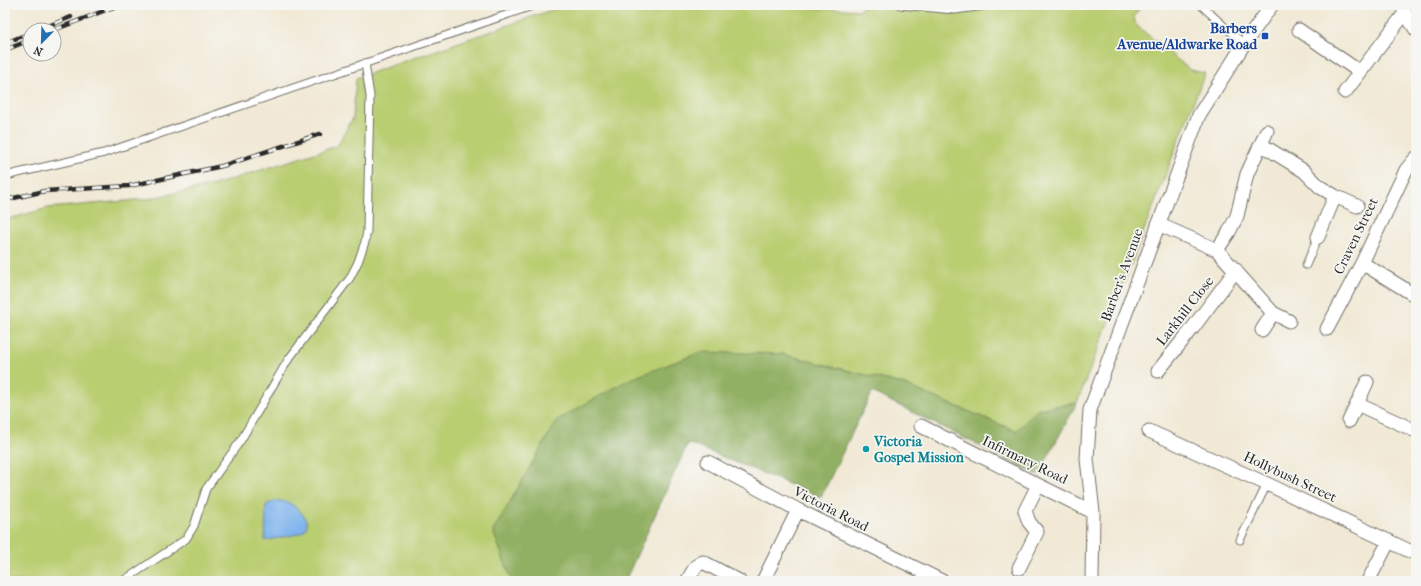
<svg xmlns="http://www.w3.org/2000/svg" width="1421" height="586" font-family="'IM FELL French Canon',serif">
	<rect width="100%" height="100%" fill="#f6f6f2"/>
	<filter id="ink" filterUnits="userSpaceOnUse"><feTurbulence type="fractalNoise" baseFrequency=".025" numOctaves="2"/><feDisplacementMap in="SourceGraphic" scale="8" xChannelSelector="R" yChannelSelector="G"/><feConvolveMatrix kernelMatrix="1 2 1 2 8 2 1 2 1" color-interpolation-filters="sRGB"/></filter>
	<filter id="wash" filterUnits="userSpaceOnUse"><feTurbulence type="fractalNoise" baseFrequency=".012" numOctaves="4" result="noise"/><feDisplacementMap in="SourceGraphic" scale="16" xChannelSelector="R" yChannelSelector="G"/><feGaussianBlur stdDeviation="0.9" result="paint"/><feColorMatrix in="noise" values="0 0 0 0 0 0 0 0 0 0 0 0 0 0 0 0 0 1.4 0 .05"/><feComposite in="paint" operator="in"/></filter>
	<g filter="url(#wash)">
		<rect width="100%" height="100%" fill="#f1e9d5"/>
		<path fill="#b9cd71" stroke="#727c4e" d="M 566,5 L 773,5 L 778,6 L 860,10 L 864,5 L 1141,5 L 1134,17 L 1136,25 L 1190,70 L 1205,73 L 1077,403 L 1038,409 L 1016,431 L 902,384 L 782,354 L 493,531 L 512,581 L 5,581 L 5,220 L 48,208 L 147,199 L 214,185 L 337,146 L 353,118 L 356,78 Z"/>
		<path fill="#92b063" stroke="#5e6e47" d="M 701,352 L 782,354 L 902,384 L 1016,431 L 1038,409 L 1077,403 L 1038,475 L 872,392 L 821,497 L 688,443 L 625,581 L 512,581 L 493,531 L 557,420 L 628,380 Z
			M 308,575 L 336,579 L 336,581 L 307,581 Z"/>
		<path fill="#7fb4ed" stroke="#55708c" d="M 275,501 C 278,501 283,501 287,502 C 296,505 316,524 302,532 C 297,535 272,539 265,541 L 266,505 Z"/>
	</g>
	<g filter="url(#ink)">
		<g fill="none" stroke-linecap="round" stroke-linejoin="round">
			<g stroke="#706e66" stroke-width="9">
				<path id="lane" d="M 900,5 L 955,10 L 991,5
					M 1204,5 L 1203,7 L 1244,44
					M 5,176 L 104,153 L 535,5
					M 1306,265 L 1318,237
					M 1240,540 L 1267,484
					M 123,581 L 186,539 L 194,526 L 206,489 L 241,440 L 288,360 L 350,278 L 358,262 L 365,242 L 367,231 L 370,96 L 365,63"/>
			</g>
			<g stroke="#706e66" stroke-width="15">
				<path id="street" d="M 1403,7 L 1405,13 L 1416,30
					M 1299,30 L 1360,72
					M 1345,92 L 1405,13
					M 1262,145 L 1304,171 L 1320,187 L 1335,196 L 1357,206
					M 1158,224 L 1217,250 L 1273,313 L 1289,321
					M 1318,237 L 1335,196
					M 1217,250 L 1229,232 L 1237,216 L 1247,174 L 1267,131
					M 1362,263 L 1416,296
					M 1327,329 L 1362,263 L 1406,170 L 1416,158
					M 1262,330 L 1273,313
					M 1158,371 L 1192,329 L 1236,270
					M 1357,404 L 1367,382
					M 1349,421 L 1357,404 L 1416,431
					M 921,426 L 1038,485 L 1093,512
					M 1149,431 L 1267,484 L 1416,554
					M 708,462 L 798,510 L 942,581
					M 1019,568 L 1037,532 L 1029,522 L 1025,511 L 1038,485
					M 687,581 L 696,566 L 703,562 L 739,581
					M 763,581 L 798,510
					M 1092,581 L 1093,512 L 1087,459 L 1090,410 L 1199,115 L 1244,44 L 1272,5
					M 1368,581 L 1389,541"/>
			</g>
			<use href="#lane" stroke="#fff" stroke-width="7"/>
			<use href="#street" stroke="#fff" stroke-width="13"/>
			<g stroke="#2b2b2b" stroke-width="4.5">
				<path id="rail" d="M 38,30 L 71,17
					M 54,30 L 119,5
					M 5,43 L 30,33
					M 5,50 L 30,40
					M 5,200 L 45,191 L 129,186 L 222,166 L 320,134"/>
			</g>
			<use href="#rail" stroke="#f6f6f2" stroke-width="3" stroke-dasharray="9" stroke-linecap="butt"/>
		</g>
	</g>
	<rect fill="#1a4fb4" stroke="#f6f6f2" stroke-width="1.5" x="1261" y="32" width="8" height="8" rx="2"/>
	<circle fill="#0f9aa8" stroke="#f6f6f2" stroke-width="1.5" cx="866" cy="449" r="4"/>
	<g text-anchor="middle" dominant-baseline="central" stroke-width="3.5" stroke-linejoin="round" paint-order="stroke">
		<g font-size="14" font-weight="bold" fill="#164399" stroke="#f6f6f2" text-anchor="end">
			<text x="1257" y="28">Barbers<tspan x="1257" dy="16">Avenue/Aldwarke Road</tspan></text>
		</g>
		<g font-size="14" fill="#2b2b2b" stroke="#f6f6f2">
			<text transform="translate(1356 236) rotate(-64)">Craven Street</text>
			<text transform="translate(1122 275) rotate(-70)">Barber's Avenue</text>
			<text transform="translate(1185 311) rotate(-52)">Larkhill Close</text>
			<text transform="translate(1025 460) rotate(26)">Infirmary Road</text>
			<text transform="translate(1290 477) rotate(25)">Hollybush Street</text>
			<text transform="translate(831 509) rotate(27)">Victoria Road</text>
		</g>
		<g font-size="14" font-weight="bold" fill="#0d838f" stroke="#f6f6f2" text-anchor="start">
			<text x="874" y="441">Victoria<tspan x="874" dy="16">Gospel Mission</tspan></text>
		</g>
	</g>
	<rect width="1421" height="586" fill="none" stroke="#f6f6f2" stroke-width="20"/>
	<g transform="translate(42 42) rotate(203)"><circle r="19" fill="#f6f6f2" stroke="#a5a5a2"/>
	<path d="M0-3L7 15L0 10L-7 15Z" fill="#1f6fb2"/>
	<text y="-6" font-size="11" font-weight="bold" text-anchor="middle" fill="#2b2b2b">N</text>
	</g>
</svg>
